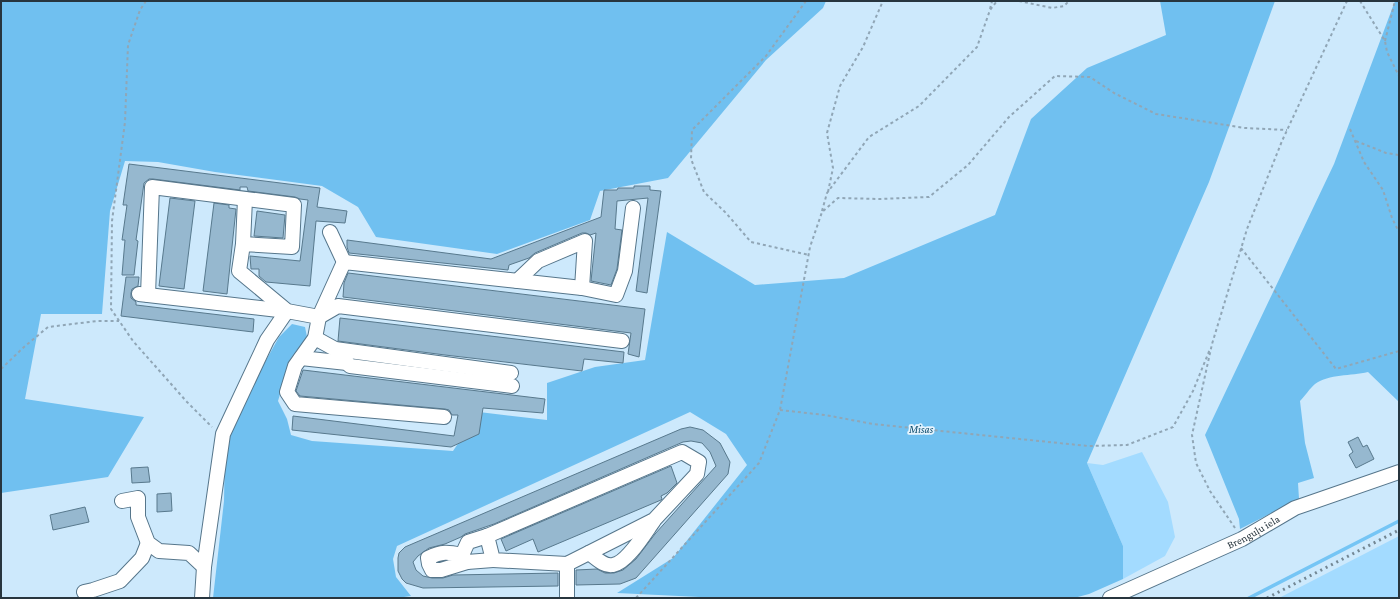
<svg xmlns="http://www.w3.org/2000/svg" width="1400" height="599" font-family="'Crimson Pro',serif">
	<rect width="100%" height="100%" fill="#cde9fc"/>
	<path fill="#a3dbff" d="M 1142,452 L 1168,502 L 1175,537 L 1165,556 L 1123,579 L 1123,546 L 1087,463 L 1103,465 Z
		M 1399,536 L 1399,598 L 1279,598 Z"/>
	<path fill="#70c0f0" d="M 1,1 L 826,1 L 823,8 L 766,60 L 668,178 L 600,191 L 590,220 L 497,254 L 376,237 L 358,207 L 322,186 L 215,172 L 158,162 L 125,161 L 110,211 L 102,314 L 41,314 L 25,399 L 144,417 L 108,477 L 1,493 Z
		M 1160,1 L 1275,1 L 1209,182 L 1087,463 L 1123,546 L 1123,579 L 1089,594 L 1074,598 L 720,598 L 617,593 L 673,558 L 747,465 L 726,434 L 690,412 L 397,546 L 393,559 L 396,577 L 411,596 L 397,598 L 213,598 L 224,501 L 225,445 L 251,387 L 279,337 L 292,324 L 305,327 L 307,337 L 291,358 L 278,401 L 287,419 L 291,435 L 312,441 L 453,451 L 479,412 L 547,420 L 547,383 L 595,367 L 645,360 L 667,232 L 755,285 L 844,278 L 995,215 L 1031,119 L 1087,68 L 1166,35 Z
		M 1395,1 L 1399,1 L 1399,402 L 1368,372 C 1351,376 1329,374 1315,384 C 1310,388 1305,396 1300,401 L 1305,443 L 1314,478 L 1298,483 L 1299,499 L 1240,529 L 1239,519 L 1205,435 L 1334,164 Z"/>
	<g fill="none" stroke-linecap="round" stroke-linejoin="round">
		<path stroke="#75c5f5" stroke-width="3.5" d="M 1249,598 L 1399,521"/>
	</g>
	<path fill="#96b8cf" stroke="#58798d" d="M 129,164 L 320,188 L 317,207 L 347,211 L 345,223 L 316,221 L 310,286 L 266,282 L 259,276 L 259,269 L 251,269 L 250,256 L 300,261 L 308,200 L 300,199 L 295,197 L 248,191 L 247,187 L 240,187 L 240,190 L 153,179 L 149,179 L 144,183 L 136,240 L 138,241 L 134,275 L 122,275 L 125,240 L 122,240 L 127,205 L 123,205 Z
		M 634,186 L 650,186 L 650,190 L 661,191 L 647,293 L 636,291 L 648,198 L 617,201 L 615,229 L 622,230 L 617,269 L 611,285 L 591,281 L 596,233 L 590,235 L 586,233 L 582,233 L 535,253 L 529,258 L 509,265 L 508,270 L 349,253 L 347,247 L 347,240 L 491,259 L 601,217 L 604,190 L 617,190 L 618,188 L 634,188 Z
		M 170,198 L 195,201 L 184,289 L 159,286 Z
		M 214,203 L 229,205 L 229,208 L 236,209 L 227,294 L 203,291 Z
		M 257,211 L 285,215 L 283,238 L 254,236 Z
		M 348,273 L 645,309 L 639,357 L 628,354 L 631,333 L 343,297 L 344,283 Z
		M 126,277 L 139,277 L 138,286 L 132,289 L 131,293 L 131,298 L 136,302 L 136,305 L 254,319 L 253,332 L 121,316 Z
		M 340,318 L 624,352 L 623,363 L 584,359 L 582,371 L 445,355 L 338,341 Z
		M 303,370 L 545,399 L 543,413 L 483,408 L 479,434 L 451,447 L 292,430 L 293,416 L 454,436 L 458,415 L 452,415 L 449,410 L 445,409 L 300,396 L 296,391 Z
		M 690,427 L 703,430 L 720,443 L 730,462 L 728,474 L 636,578 L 620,584 L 576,585 L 576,570 L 597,569 L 605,573 L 614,573 L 623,570 L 636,559 L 655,534 L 716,466 L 710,452 L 702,443 L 691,441 L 683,442 L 494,524 L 465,534 L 461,537 L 445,544 L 429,548 L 418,556 L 413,562 L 416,570 L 423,576 L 432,578 L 443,578 L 453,575 L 558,573 L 558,586 L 423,588 L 406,583 L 402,579 L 398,571 L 398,558 L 399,553 L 405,547 L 681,429 Z
		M 1358,437 L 1363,447 L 1367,445 L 1374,459 L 1356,468 L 1349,455 L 1353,452 L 1348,442 Z
		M 671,466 L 677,483 L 667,493 L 661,496 L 662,499 L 661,500 L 538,552 L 533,539 L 506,551 L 501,539 Z
		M 148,467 L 150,482 L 132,483 L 131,468 Z
		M 171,493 L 172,511 L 157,512 L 157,494 Z
		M 85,507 L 89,522 L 53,530 L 50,515 Z"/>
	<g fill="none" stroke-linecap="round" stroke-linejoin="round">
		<g stroke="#56768b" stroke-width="16">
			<g id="minor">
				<path d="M 330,232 L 344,262"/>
				<path d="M 243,244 L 245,199"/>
				<path d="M 517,281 L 538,261 L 585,241 L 582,288"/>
				<path d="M 139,294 L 287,311 L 267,340 L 223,434 L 204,567 L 202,598"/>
				<path d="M 148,295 L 152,187 L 294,205 L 292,247 L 243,244 L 239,271 L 287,311 L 319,317 L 315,338 L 295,366 L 287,392 L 295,404 L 444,417"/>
				<path d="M 315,338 L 335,349 L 511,373"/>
				<path d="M 622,341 L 338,306 L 319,317 L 344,262 L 582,288 L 616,295 L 625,271 L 633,208"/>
				<path d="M 335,349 L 350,366 L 512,386"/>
				<path d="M 301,358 L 347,363"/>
				<path d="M 682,452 L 699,462 L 697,474 L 654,520 L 567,564 L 493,560 L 487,536 Z"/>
				<path d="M 122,501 L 138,498 L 138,517 L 148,543 L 159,551 L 189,553 L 204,567"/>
				<path d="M 487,536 L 468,542 L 462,555 L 467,562 L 493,560"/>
				<path d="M 589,553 C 596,558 604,567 613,565 C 627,563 645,533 653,522"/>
				<path d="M 462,555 C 448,552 442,551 428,558 L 429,564 L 432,570 L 441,570 L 467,562"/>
				<path d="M 567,564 L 567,598"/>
				<path d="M 84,592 L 93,590 L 120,581 L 142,558 L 148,543"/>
				<path id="s1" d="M 1110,598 L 1242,539 L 1295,508 L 1399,472"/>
			</g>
		</g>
		<path stroke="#90a6b6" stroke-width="2" stroke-dasharray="3 3" stroke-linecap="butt" d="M 146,1 L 140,10 L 128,45 L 125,122 L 112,221 L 111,309 L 133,341 L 187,402 L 212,427
			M 806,1 L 766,56 L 692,130 L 691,159 L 704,192 L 726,213 L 751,242 L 809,255
			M 1019,1 L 1052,8 L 1064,6 L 1069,1
			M 1360,1 L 1385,41 L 1387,52 L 1399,76
			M 990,9 L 992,1
			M 1385,41 L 1395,1
			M 1350,129 L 1364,162 L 1383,190 L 1392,218 L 1399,232
			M 1356,141 L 1386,153 L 1399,155
			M 828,192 L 833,168 L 827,133 L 840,86 L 863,47 L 883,1
			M 822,211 L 827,193 L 869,137 L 919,106 L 977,47 L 990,10 L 997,1
			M 1241,248 L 1336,369 L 1399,351
			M 1,369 L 24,347 L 48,327 L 97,321 L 119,321
			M 780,410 L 825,415 L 873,424 L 1088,446 L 1127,445 L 1173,427 L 1193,391 L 1210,349
			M 1235,528 L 1210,491 L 1196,463 L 1192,435 L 1212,344 L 1247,229 L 1282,141 L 1347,1
			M 636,598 L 759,463 L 780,410 L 810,247 L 822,212 L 838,198 L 879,199 L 929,197 L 968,165 L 1009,117 L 1055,76 L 1090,77 L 1114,93 L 1156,114 L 1245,128 L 1287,130"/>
		<use href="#minor" stroke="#fff" stroke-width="14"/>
		<path stroke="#738794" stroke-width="3" stroke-dasharray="2 4" stroke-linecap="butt" d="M 1267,598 L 1399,530"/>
	</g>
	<g text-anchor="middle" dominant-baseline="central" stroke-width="3.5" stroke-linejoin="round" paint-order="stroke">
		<g font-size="11" font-style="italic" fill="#0c4c6d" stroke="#e6f4fe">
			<text x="921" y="429">Misas</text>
		</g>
		<g font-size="11" fill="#27353e" stroke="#e6f4fe">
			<text stroke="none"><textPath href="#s1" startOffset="158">Brenguļu iela</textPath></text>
		</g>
	</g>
	<rect width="1400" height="599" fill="none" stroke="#27353e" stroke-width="4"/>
</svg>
